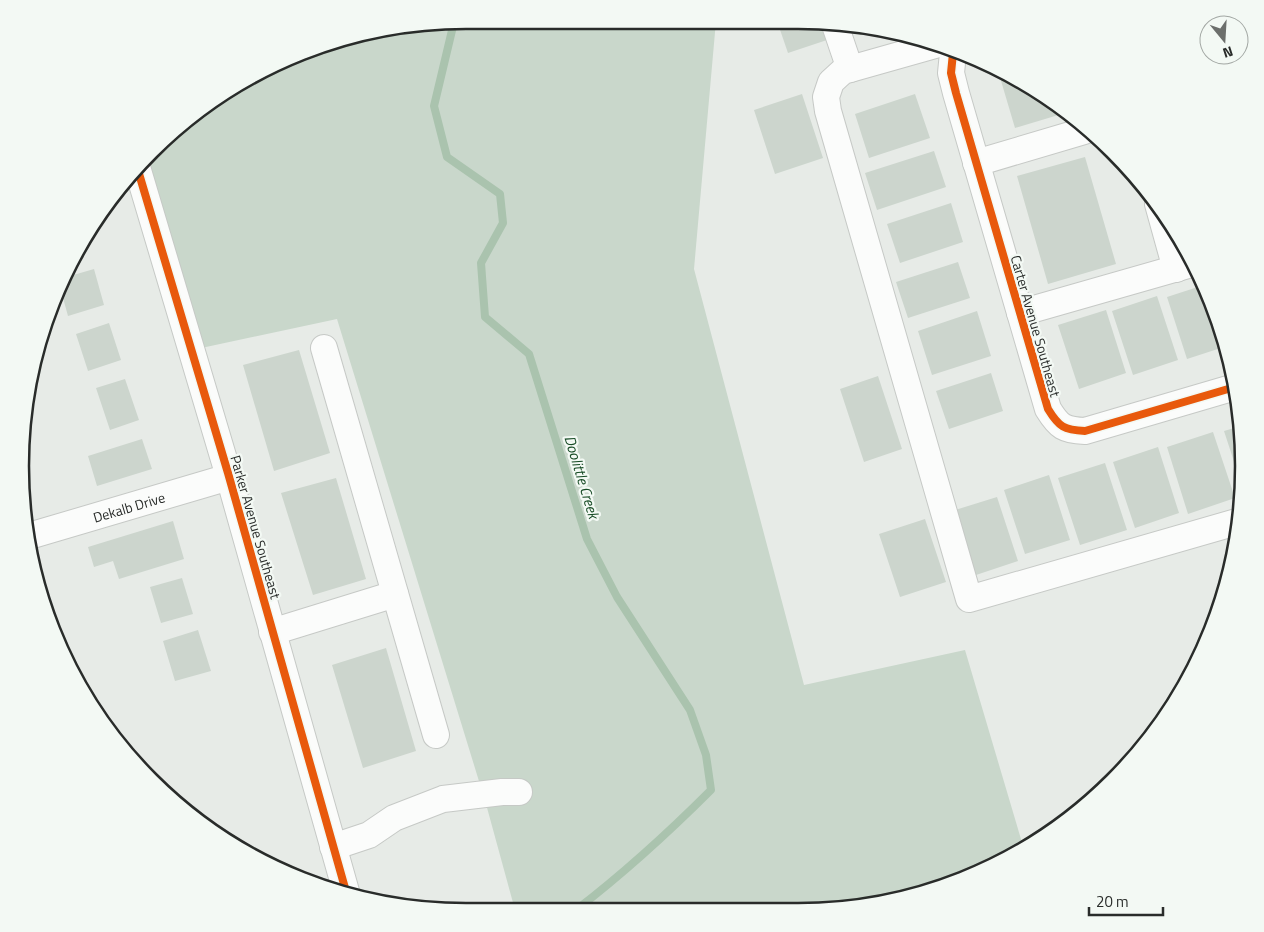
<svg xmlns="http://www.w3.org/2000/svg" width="1264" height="932" font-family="'Titillium Web',sans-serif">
	<rect width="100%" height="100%" fill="#e7ebe7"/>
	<path fill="#c9d7cb" d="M 466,20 L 716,21 L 694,269 L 804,685 L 965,650 L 1023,846 L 968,878 L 856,908 L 515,910 L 486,804 L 337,319 L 192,350 L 142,163 L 243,80 L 350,35 Z"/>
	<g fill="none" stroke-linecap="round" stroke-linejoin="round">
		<path stroke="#aac3ae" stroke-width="8" d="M 454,22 L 434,106 L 447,157 L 500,194 L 503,223 L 481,263 L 485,317 L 529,354 L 587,539 L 617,597 L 690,710 L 706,755 L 711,790 C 668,833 624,873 576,910"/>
	</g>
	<path fill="#ccd5cd" d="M 777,21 L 821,21 L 827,40 L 788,53 Z
		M 857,26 L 878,29 L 860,35 Z
		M 999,74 L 1046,95 L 1065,113 L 1015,128 Z
		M 802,94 L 823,158 L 775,174 L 754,110 Z
		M 915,94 L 930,138 L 869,158 L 855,114 Z
		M 934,151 L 946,187 L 877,210 L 865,173 Z
		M 1085,157 L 1116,264 L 1048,284 L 1017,176 Z
		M 951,203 L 963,242 L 900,263 L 887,224 Z
		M 81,247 L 84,258 L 71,261 Z
		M 958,262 L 970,298 L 908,318 L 896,282 Z
		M 94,269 L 104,305 L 68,316 L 60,287 L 63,278 Z
		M 1204,285 L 1227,346 L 1187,359 L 1167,297 Z
		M 1157,296 L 1178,360 L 1133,375 L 1112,311 Z
		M 1106,310 L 1126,373 L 1079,389 L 1058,325 Z
		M 977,311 L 991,356 L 932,375 L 918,331 Z
		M 109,323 L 121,360 L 88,371 L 76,334 Z
		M 299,350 L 330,453 L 274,471 L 243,365 Z
		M 991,373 L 1003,411 L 949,429 L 936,391 Z
		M 878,376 L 902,449 L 864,462 L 840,389 Z
		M 125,379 L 139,420 L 110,430 L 96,388 Z
		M 1241,426 L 1243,437 L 1241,483 L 1224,431 Z
		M 1213,432 L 1235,498 L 1188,514 L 1167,447 Z
		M 142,439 L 152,469 L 97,486 L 88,456 Z
		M 1158,447 L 1179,513 L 1135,528 L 1113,462 Z
		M 1105,463 L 1127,530 L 1080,545 L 1058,478 Z
		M 1049,475 L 1070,540 L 1025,554 L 1004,490 Z
		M 336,478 L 366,579 L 313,595 L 281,493 Z
		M 997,497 L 1018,561 L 973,576 L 952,511 Z
		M 925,519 L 946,582 L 900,597 L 879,534 Z
		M 173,521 L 184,559 L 119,579 L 113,561 L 94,567 L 88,547 Z
		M 182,578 L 193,614 L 161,623 L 150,587 Z
		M 198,630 L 211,671 L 175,681 L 163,641 Z
		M 386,648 L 416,751 L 363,768 L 332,665 Z"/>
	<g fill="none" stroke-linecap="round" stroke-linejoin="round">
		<g stroke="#c6c9c6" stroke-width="28">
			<g id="minor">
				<path d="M 834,22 L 850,69"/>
				<path d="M 935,45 L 843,71 L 831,82 L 826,97 L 828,111 L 969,599 L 1240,521"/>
				<path d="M 953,53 L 951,73 L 956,93 L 1048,409 C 1059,427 1064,430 1085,431 L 1235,387"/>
				<path d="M 976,163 L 1084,131"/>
				<path d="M 137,167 L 228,473 L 347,895"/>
				<path d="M 1158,204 L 1176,269"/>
				<path d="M 1020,313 L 1195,263"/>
				<path d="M 324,348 L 436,735"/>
				<path id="s1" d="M 29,536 L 229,477"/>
				<path d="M 272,632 L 395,594"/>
				<path d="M 333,847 L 369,835 L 394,818 L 443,799 L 502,792 L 519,792"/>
			</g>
		</g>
		<use href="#minor" stroke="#fbfcfb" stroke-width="26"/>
		<g stroke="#f3f9f4" stroke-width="11">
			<path id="cycleway" d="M 953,53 L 951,73 L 956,93 L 1048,409 C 1059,427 1064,430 1085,431 L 1235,387
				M 137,167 L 228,473 L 347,895"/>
		</g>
		<use href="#cycleway" stroke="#e8590c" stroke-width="8"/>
	</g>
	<g text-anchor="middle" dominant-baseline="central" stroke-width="4.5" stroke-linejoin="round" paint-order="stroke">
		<g font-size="14" fill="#292c2a" stroke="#f3f9f4">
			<text transform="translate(1036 326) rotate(74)">Carter Avenue Southeast</text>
			<text stroke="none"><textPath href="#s1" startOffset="104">Dekalb Drive</textPath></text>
			<text transform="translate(256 527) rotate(74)">Parker Avenue Southeast</text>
		</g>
		<g font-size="15" font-style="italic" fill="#174b25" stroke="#f3f9f4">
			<text transform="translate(582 477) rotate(73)">Doolittle Creek</text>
		</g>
	</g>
	<path d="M0 0H1264V932H0ZM466 29H798A437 437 0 0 1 1235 466V466A437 437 0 0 1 798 903H466A437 437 0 0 1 29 466V466A437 437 0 0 1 466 29Z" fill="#f3f9f4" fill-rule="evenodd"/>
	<path fill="none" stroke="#292c2a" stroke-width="2.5" d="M466 29H798A437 437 0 0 1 1235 466V466A437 437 0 0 1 798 903H466A437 437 0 0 1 29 466V466A437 437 0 0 1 466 29Z"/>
	<g transform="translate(1224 40) rotate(162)"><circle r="24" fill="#f3f9f4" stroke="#a2a7a3"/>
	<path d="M0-4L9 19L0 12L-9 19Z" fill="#6c6f6c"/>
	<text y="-8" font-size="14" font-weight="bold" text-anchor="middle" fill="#292c2a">N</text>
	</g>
	<path d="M1089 907v8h74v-8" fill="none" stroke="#292c2a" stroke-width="2.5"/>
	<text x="1096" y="907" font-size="15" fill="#292c2a" stroke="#f3f9f4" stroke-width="4" paint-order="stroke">20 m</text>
</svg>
